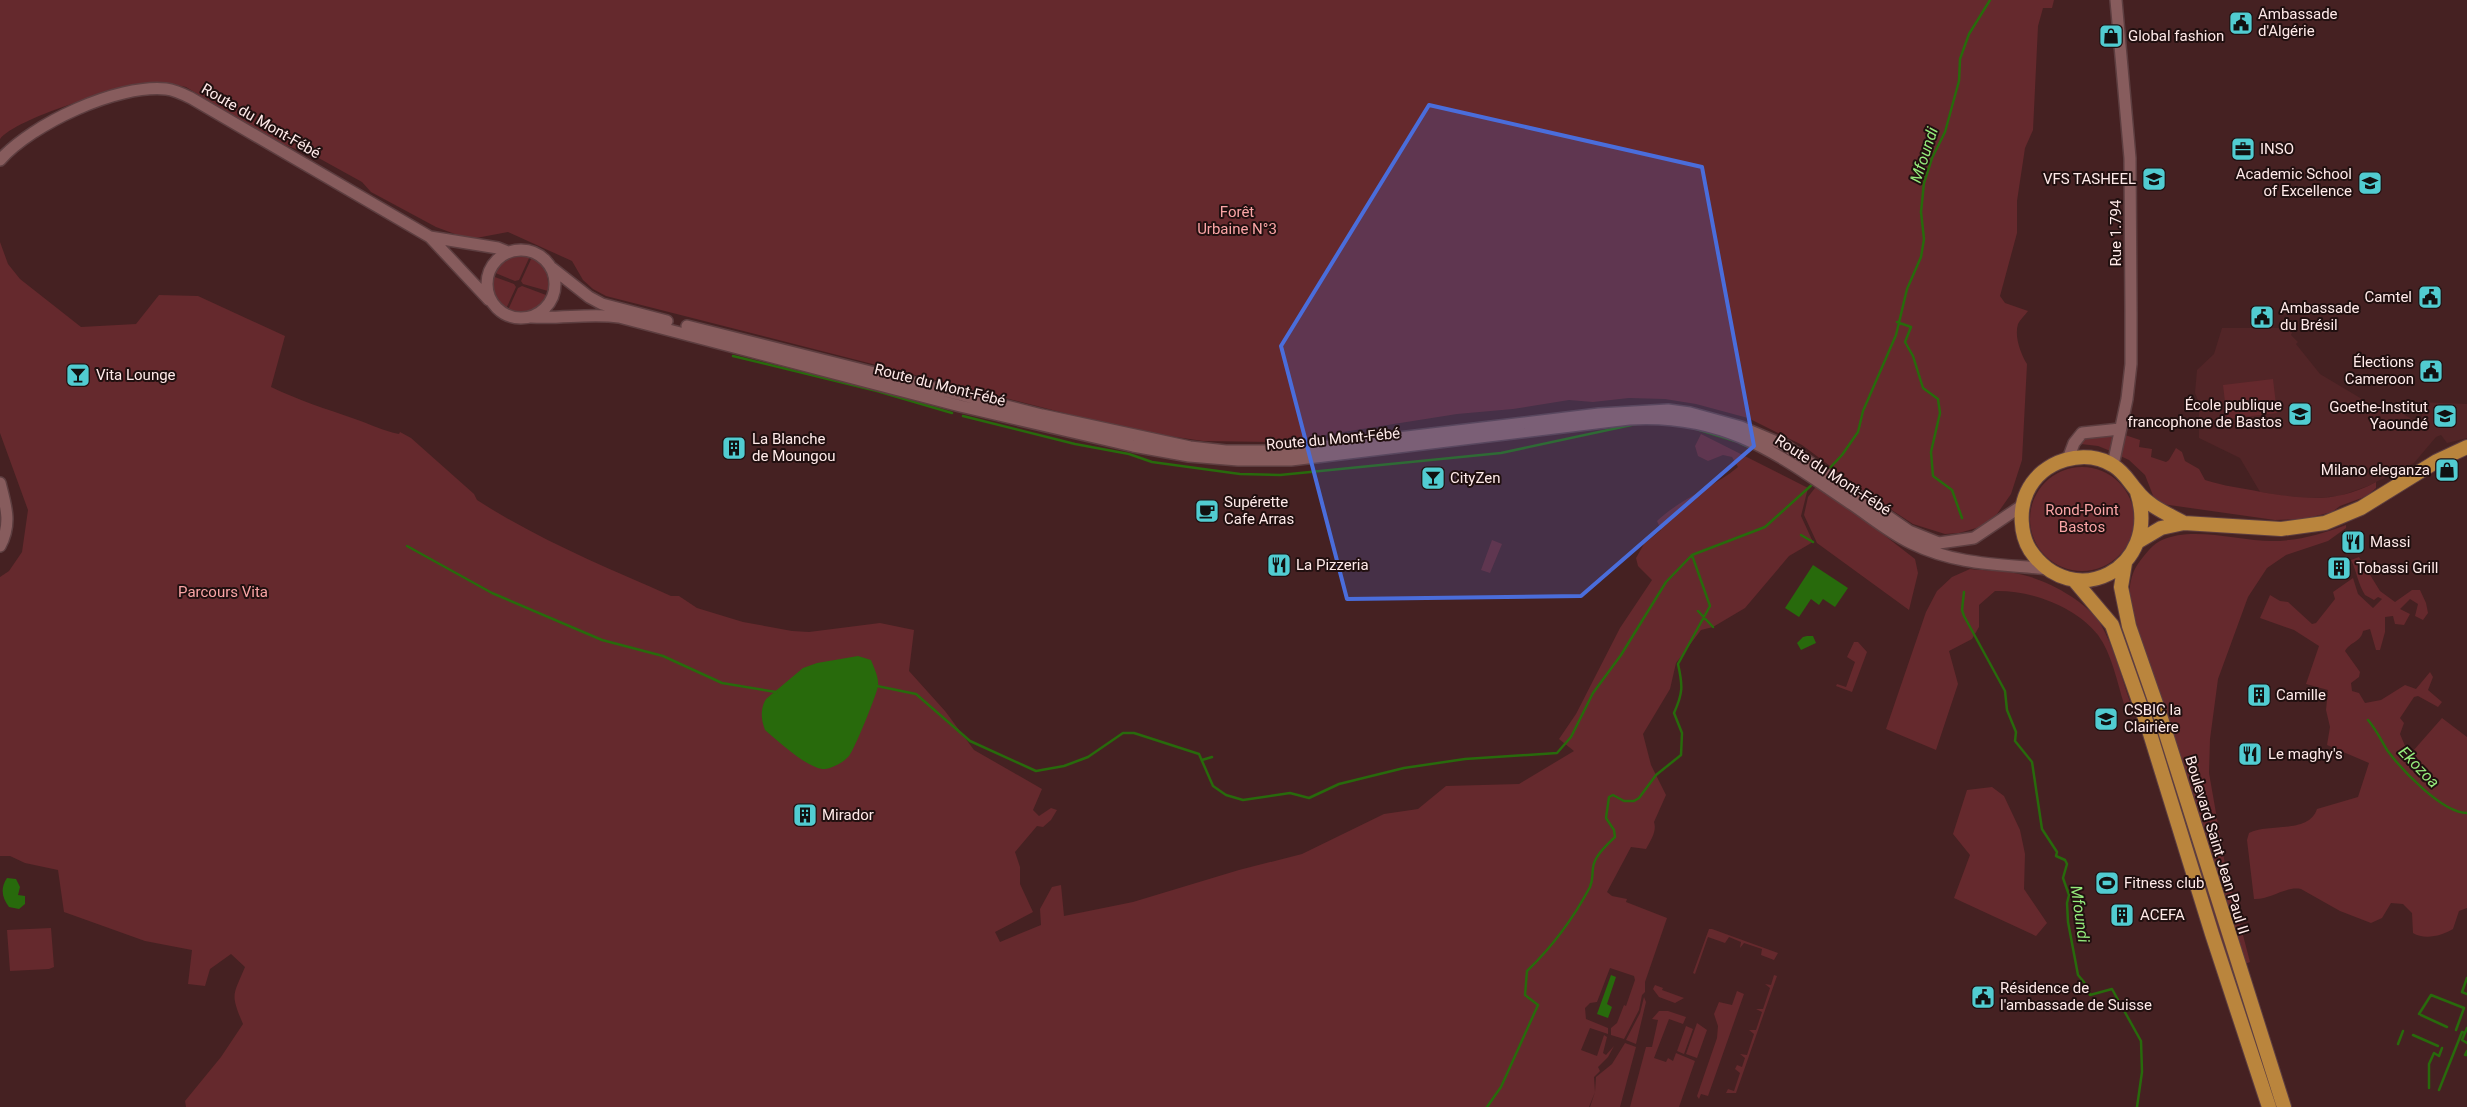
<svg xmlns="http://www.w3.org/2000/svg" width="2467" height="1107" font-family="Roboto,sans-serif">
	<rect width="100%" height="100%" fill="#452122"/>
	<path fill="#522527" d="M 2222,328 L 2289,328 L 2293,331 L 2291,335 L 2298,342 L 2296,344 L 2320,374 L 2372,405 L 2400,412 L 2424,427 L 2420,402 L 2467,404 L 2467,438 L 2447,443 L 2441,435 L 2436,437 L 2414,463 L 2368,486 L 2340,496 L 2302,499 L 2260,492 L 2240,458 L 2199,438 L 2199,403 L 2195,393 L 2197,370 L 2214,354 Z"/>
	<path fill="#65292d" d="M 0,0 L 2054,0 L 2052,8 L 2043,8 L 2038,26 L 2033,130 L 2025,148 L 2017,201 L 2017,233 L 2000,296 L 2005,303 L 2028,311 C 2025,315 2020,320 2018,324 C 2014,337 2021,354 2027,364 L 2022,460 L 2011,494 L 1997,514 L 1980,527 L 1959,533 L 1945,534 L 1913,524 L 1869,495 L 1802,445 L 1748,418 L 1696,404 L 1665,399 L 1629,398 L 1593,402 L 1569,400 L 1513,409 L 1457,414 L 1280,442 L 1203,441 L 1135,431 L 606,296 L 593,289 L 583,280 L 572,261 L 508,232 L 476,238 L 463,237 L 436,227 L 371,192 L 362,182 L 315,156 L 277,142 L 186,87 C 172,84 159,82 144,85 C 117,88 16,118 0,139 Z
		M 0,242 L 8,264 L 20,279 L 81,327 L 136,324 L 159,295 L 198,296 L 285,336 L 271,387 C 298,400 326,409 355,419 C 370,424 383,431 399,434 L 400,432 L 411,438 L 474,494 L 477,500 C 537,539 605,567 671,596 L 679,596 L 697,608 L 743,622 L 792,631 L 809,632 L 880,623 L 914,630 L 909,671 L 945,711 L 974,750 L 1042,789 L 1033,810 L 1039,816 L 1051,808 L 1057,810 L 1051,820 L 1043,827 L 1037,826 L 1015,852 L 1020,867 L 1020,884 L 1033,912 L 995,932 L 1000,942 L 1041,925 L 1040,909 L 1052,887 L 1061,885 L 1064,916 L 1133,902 L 1239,870 L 1302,854 L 1384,814 L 1418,809 L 1446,786 L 1519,784 L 1574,751 L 1559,739 L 1576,714 L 1620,628 L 1652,580 L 1638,566 L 1636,558 L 1644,544 L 1661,530 L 1657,521 C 1681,498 1713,488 1738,467 L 1732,457 L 1723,455 L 1708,461 L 1698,456 L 1695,446 L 1701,434 L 1808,488 L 1801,516 L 1813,542 L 1789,556 L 1745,608 L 1713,627 L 1701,630 L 1676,663 L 1670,689 L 1643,734 L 1651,765 L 1666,795 L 1654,822 C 1657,831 1651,840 1646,849 L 1631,847 L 1607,892 L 1612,896 L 1627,899 L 1626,902 L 1667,918 L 1645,982 L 1645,992 L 1642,995 L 1639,1010 L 1624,1039 L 1611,1035 L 1611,1028 L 1617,1023 L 1624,1005 L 1626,1006 L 1635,980 L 1634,976 L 1610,968 L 1597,1002 L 1590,1003 L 1585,1008 L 1586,1019 L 1608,1028 L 1608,1034 L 1590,1028 L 1581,1050 L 1597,1056 L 1604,1035 L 1607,1037 L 1603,1053 L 1606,1055 L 1614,1046 L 1608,1057 L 1598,1067 L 1600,1071 L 1594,1077 L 1595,1092 L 1589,1107 L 186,1107 L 185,1101 L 221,1057 L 243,1024 C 230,993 233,996 245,967 L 231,954 L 210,969 L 205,986 L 188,984 L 192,950 L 145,941 L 64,912 L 58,870 L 25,863 L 10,856 L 0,856 L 0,577 L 9,571 L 22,552 L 28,510 L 0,433 Z
		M 518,254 L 530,256 L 519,280 L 515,281 L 493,272 L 501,261 Z
		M 532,257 C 546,264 549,277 548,291 L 523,284 L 521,281 Z
		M 492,276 L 514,284 L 516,287 L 506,309 C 493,301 490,290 492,276 Z
		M 522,286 L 546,295 C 540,309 523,317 508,310 L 518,288 Z
		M 2273,379 L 2277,413 L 2227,419 L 2223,385 Z
		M 2116,435 L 2113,452 L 2098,446 L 2081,444 L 2082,439 Z
		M 2125,435 L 2140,440 L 2139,447 L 2152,449 L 2151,457 L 2166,462 L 2169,460 L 2176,448 L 2182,452 L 2185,461 L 2199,469 L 2205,480 C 2223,486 2242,488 2261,492 C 2304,499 2335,504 2376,482 L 2376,488 L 2367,496 L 2340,506 L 2332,512 L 2304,519 L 2275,520 L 2162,504 L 2154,498 L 2145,475 L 2129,460 L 2118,455 Z
		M2030 519a52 52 0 1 1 104 0a52 52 0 1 1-104 0Z
		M 1818,484 L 1915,559 L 1918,573 L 1909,610 L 1817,543 L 1804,515 L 1808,497 Z
		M 2346,525 L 2346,528 L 2328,541 L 2286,555 L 2267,568 L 2248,597 L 2218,679 L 2210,739 L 2209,773 L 2226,870 L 2250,962 L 2245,964 L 2133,619 C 2128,600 2127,577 2140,561 C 2146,553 2153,544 2162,540 C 2193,526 2239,541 2272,541 C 2298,541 2322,534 2346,525 Z
		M 1492,540 L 1502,544 L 1490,573 L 1481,570 Z
		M 2359,557 L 2380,591 L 2395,602 L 2412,590 L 2420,590 L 2426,603 L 2428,613 L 2423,620 L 2415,616 L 2418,604 L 2410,599 L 2400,609 L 2410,614 L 2404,625 L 2395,624 L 2393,616 L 2385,617 L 2385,632 L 2380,650 L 2376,650 L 2370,629 L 2363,631 C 2361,642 2350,642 2345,651 L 2360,672 L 2359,677 L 2351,683 L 2352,691 L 2359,693 L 2365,703 L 2381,700 L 2405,685 L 2416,689 L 2430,672 L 2433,677 L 2428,690 L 2442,702 L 2438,707 L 2418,696 L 2414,697 L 2400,718 L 2404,723 L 2400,734 L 2408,753 L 2413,751 L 2442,718 L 2467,737 L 2467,908 L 2459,911 L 2453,929 C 2442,936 2424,940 2413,933 L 2412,913 L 2403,904 L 2391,903 L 2382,918 L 2371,923 L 2340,911 L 2301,889 C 2285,886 2270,900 2254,899 L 2247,840 L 2249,833 C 2269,823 2309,834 2317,809 L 2358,797 L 2369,763 L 2327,745 L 2330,727 L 2326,710 L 2328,690 L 2306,684 L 2319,646 L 2294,630 L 2260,618 L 2270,595 L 2280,601 L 2288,602 L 2312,624 L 2316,623 L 2335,599 L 2333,592 L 2353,578 L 2358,594 L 2373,608 L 2382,599 L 2378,597 L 2374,600 L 2365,595 C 2358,584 2357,572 2351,560 Z
		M 1970,569 C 1986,571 2003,570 2019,574 C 2045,579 2085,600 2100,623 C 2114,647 2121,676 2130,702 L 2124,704 C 2117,682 2112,654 2098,635 C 2075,606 2030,590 1995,591 L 1979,605 L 1979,627 L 1972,639 L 1949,651 L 1958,684 L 1936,750 L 1886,729 L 1926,612 L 1937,591 L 1952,577 Z
		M 1854,642 L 1858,642 L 1867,652 L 1852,692 L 1836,686 L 1837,684 L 1846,687 L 1855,662 L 1847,657 Z
		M 2138,676 L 2141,677 L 2276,1107 L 2273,1107 Z
		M 1992,787 L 2004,796 L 2020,830 L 2025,854 L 2024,889 L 2047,923 L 2036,936 L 1954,898 L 1970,855 L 1953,834 L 1967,790 Z
		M 51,928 L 54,967 L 49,969 L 10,971 L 7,930 Z
		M 1709,929 L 1712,929 L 1778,953 L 1774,960 L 1761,955 L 1762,949 L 1744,943 L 1740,948 L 1741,942 L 1729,937 L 1725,943 L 1708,937 L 1695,974 L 1693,973 Z
		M 1774,975 L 1777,976 L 1736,1093 L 1726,1093 L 1728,1089 L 1734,1091 L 1740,1073 L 1735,1069 L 1737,1065 L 1742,1067 L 1745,1058 L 1740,1054 L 1747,1055 L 1754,1034 L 1749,1030 L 1756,1030 L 1762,1012 L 1756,1009 L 1763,1009 L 1770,988 L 1765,984 L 1771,985 Z
		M 1655,985 L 1663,988 L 1662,990 L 1684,998 L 1675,1003 L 1659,997 L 1653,989 Z
		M 1737,991 L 1744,994 L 1708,1096 L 1701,1094 L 1699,1099 L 1697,1096 L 1717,1038 L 1718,1026 L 1714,1014 L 1719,1002 L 1732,1005 Z
		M 1644,997 L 1646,1002 L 1636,1044 L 1626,1040 L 1640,1013 Z
		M 1659,1011 L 1668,1011 L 1686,1017 L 1683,1024 L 1669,1019 L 1654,1058 L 1666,1062 L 1668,1058 L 1673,1061 L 1676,1053 L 1695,1061 L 1679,1107 L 1630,1107 L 1646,1047 L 1652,1047 L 1658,1020 L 1652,1019 Z
		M 1697,1023 L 1707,1030 L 1697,1058 L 1686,1054 Z
		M 1686,1026 L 1693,1029 L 1684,1054 L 1677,1051 Z
		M 1625,1043 L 1636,1047 L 1620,1107 L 1590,1107 L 1595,1092 L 1596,1077 L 1612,1064 Z"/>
	<path fill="#286a0c" d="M 1813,565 L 1848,588 L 1835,607 L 1823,599 L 1819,605 L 1811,599 L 1799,617 L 1785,608 Z
		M 1807,636 L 1813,636 L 1816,643 L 1801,650 L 1797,643 L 1803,637 Z
		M 858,656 L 871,660 C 874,668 879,677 878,686 C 877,694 854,751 849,756 C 844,762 833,768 825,769 C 809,770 778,741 765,730 C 761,719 760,709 766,699 L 803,668 L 817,663 Z
		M 7,878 L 16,879 L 20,887 L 18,895 L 25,896 L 25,904 L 19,909 L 9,907 C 2,898 0,888 7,878 Z
		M 1611,975 L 1616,977 L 1607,1004 L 1612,1007 L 1608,1018 L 1597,1014 Z"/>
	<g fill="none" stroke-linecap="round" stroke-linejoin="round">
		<path stroke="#286a0c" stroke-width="2.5" d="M 1897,322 L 1911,327 L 1905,342 L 1913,356 L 1923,388 L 1938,399 L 1940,413 L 1931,452 L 1933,476 L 1952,490 L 1962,518
			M 733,356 L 877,391 L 952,413
			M 963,416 L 1075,444 L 1129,454 L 1152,462 L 1240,474 L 1280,475 L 1501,453 L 1636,424
			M 1690,427 L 1735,441
			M 1740,443 L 1751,448
			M 1828,470 L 1842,455 L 1858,432 L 1863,411 L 1896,335 L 1907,289 L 1921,257 L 1924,239 L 1921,212 L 1924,183 L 1932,158 L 1945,132 L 1959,81 L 1960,59 L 1969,34 L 1990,0
			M 1801,535 L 1813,542
			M 407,546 L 492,593 L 602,640 L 663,656 L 722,683 L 776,692
			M 1964,592 L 1962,610 L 1964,616 L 2005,691 L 2007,710 L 2016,732 L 2015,741 L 2032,762 L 2042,829 L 2057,852 L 2056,856 L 2065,860 L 2067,864 L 2063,878 L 2069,895 L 2067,903 L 2068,922 L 2078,975 L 2084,982 L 2090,995 L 2112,989 L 2141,1041 L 2142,1072 L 2137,1107
			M 1698,611 L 1713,627
			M 877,686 L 916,694 L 970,741 L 1036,771 L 1064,766 L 1088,757 L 1123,733 L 1134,733 L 1199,754 L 1213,786 L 1226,795 L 1243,800 L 1290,793 L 1309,798 L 1339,784 L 1404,768 L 1465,759 L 1557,753 L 1571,737 L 1593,693 L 1621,655 L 1666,582 L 1692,555 L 1765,527 L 1815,482
			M 2368,720 C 2376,729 2381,740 2387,750 C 2401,769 2442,813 2467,813
			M 1202,760 L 1212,757
			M 2467,978 L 2462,992 L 2467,994
			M 2419,1014 L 2431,995 L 2464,1008 L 2456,1030
			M 2421,1015 L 2447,1027
			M 2467,1028 L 2462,1040 L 2467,1043
			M 2413,1035 L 2438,1046
			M 2398,1044 L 2403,1031
			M 2467,1051 L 2465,1055 L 2467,1055
			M 2429,1088 L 2429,1064 L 2434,1053 L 2439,1056 L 2442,1048
			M 2439,1090 L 2462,1032 L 2465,1033
			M 1487,1107 L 1501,1087 L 1538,1005 L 1525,995 L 1527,971 C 1553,946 1573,919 1590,887 C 1593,880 1592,876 1593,868 C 1594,856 1607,845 1615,837 L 1614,830 L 1606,818 L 1609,797 L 1613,795 L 1624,801 L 1634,801 L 1639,798 L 1656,775 L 1681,755 L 1682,733 L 1674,713 C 1683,693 1683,686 1678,664 L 1710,606 L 1692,555"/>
		<g stroke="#5d3e40" stroke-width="14">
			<path id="minor" d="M 0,160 C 32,124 117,84 166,89 C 175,90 183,94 191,98 L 430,237 L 498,248 L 508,252
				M 430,237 L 489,300
				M487 284a34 34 0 1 1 68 0a34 34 0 1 1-68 0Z
				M 552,268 L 589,297 L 602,304 L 667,321
				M 531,317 C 561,319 590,313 619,317 L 960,406 L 1133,446 L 1189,456 L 1238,460 L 1291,460 L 1629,419 C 1725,413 1778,454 1853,505 C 1872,518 1890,533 1911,543 C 1956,565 1999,564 2048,569
				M 687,326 L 1042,415 L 1190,447 L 1226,451 L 1289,451 L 1599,414 L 1668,410 L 1690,413 L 1741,427 L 1786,446 L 1909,531 L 1939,543 L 1974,538 L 2023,505
				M 2068,459 L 2074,443 L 2082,433 L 2120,429
				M 2113,465 L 2127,399 L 2131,364 L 2131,312 L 2130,158 L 2116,0
				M 0,483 C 6,506 12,524 0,546"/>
		</g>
		<g stroke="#5d3e40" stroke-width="16">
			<path id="major" d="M 2137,492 C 2162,570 2072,613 2030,550 C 2020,534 2019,509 2027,492 C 2042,460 2085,447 2114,466 C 2125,473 2129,482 2137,491 C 2148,506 2168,514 2184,523
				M 2139,541 L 2161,528 L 2184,523 L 2281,529 L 2325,523 L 2361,508 L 2437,461 L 2467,447
				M 2125,563 L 2121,587 L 2129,626 L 2160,715 L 2284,1107
				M 2074,580 L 2112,625 L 2147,724 L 2212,934 L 2269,1107"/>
		</g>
		<use href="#minor" stroke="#875c5d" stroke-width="11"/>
		<use href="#major" stroke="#ba853d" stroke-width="14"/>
	</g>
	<path fill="#4a6ddb" fill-opacity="0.2" stroke="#4a6ddb" stroke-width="4" stroke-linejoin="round" d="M 1429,105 L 1702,167 L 1754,446 L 1581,596 L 1347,599 L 1281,346 Z"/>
	<defs>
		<g id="civic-square" transform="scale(1.25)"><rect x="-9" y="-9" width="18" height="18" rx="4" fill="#51ccd1" stroke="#211010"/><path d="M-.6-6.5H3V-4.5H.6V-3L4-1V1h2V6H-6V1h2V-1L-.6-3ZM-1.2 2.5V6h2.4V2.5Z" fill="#111"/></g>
		<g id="shop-square" transform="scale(1.25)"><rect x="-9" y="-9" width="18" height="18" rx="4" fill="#51ccd1" stroke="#211010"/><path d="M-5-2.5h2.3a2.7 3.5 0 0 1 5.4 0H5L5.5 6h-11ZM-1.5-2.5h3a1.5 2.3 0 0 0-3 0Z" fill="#111"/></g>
		<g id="office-square" transform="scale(1.25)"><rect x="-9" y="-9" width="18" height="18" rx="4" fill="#51ccd1" stroke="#211010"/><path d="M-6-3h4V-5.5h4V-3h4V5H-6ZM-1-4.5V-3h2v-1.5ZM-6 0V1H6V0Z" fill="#111"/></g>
		<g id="school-square" transform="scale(1.25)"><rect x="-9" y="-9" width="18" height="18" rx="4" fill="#51ccd1" stroke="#211010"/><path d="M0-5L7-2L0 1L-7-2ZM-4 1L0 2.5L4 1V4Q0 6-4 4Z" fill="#111"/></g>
		<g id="university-square" transform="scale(1.25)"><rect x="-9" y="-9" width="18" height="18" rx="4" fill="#51ccd1" stroke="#211010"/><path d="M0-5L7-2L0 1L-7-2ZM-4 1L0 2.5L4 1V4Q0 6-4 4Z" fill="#111"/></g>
		<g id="bar-square" transform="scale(1.25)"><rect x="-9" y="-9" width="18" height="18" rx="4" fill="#51ccd1" stroke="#211010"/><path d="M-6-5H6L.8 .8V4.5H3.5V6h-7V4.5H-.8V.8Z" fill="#111"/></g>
		<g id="building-square" transform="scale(1.25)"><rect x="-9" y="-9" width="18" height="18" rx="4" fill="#51ccd1" stroke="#211010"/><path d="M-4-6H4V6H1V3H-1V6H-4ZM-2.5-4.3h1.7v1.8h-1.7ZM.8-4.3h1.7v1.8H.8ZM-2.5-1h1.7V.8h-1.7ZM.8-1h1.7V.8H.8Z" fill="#111"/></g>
		<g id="cafe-square" transform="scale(1.25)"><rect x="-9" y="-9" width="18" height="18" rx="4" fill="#51ccd1" stroke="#211010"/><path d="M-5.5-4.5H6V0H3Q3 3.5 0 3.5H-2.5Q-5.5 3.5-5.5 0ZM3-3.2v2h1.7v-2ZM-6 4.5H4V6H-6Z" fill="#111"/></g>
		<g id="restaurant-square" transform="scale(1.25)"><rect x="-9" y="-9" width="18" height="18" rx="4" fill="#51ccd1" stroke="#211010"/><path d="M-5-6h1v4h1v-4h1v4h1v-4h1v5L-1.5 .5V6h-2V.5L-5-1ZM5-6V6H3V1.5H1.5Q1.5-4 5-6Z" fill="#111"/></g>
		<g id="stadium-square" transform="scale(1.25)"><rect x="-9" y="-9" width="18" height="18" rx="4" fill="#51ccd1" stroke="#211010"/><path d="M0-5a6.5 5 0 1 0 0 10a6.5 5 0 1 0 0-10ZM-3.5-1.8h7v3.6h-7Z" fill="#111"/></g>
	</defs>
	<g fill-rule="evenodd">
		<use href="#civic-square" x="2241" y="23"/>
		<use href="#shop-square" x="2111" y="36"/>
		<use href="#office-square" x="2243" y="149"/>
		<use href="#school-square" x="2154" y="179"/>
		<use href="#university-square" x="2370" y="183"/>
		<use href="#civic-square" x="2430" y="297"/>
		<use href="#civic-square" x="2262" y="317"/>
		<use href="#civic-square" x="2431" y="371"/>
		<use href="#bar-square" x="78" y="375"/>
		<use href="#school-square" x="2300" y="414"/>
		<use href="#school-square" x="2445" y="416"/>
		<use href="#building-square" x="734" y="448"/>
		<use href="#shop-square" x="2447" y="470"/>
		<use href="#bar-square" x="1433" y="478"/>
		<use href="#cafe-square" x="1207" y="511"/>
		<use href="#restaurant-square" x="2353" y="542"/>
		<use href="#restaurant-square" x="1279" y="565"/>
		<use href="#building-square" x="2339" y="568"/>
		<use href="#building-square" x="2259" y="695"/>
		<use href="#school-square" x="2106" y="719"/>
		<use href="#restaurant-square" x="2250" y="754"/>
		<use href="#building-square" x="805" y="815"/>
		<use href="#stadium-square" x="2107" y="883"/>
		<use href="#building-square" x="2122" y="915"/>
		<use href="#civic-square" x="1983" y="997"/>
	</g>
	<g text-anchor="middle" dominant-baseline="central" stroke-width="4" stroke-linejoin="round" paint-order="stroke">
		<g font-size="15" fill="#ffeae9" stroke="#211010" text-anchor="start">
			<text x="2258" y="14">Ambassade<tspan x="2258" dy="17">d'Algérie</tspan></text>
			<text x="2128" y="36">Global fashion</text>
			<text x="2260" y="149">INSO</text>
			<text x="2352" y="174" text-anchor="end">Academic School<tspan x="2352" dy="17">of Excellence</tspan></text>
			<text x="2136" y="179" text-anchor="end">VFS TASHEEL</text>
			<text x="2412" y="297" text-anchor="end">Camtel</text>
			<text x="2280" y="308">Ambassade<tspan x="2280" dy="17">du Brésil</tspan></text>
			<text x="2414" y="362" text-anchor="end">Élections<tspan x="2414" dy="17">Cameroon</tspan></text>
			<text x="96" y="375">Vita Lounge</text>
			<text x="2282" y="405" text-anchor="end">École publique<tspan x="2282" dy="17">francophone de Bastos</tspan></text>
			<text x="2428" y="407" text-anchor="end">Goethe-Institut<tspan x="2428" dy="17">Yaoundé</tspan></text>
			<text x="752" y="439">La Blanche<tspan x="752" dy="17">de Moungou</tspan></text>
			<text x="2430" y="470" text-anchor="end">Milano eleganza</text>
			<text x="1450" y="478">CityZen</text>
			<text x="1224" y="502">Supérette<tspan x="1224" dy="17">Cafe Arras</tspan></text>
			<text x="2370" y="542">Massi</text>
			<text x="1296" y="565">La Pizzeria</text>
			<text x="2356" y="568">Tobassi Grill</text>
			<text x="2276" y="695">Camille</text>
			<text x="2124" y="710">CSBIC la<tspan x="2124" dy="17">Clairière</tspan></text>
			<text x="2268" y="754">Le maghy's</text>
			<text x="822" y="815">Mirador</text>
			<text x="2124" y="883">Fitness club</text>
			<text x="2140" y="915">ACEFA</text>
			<text x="2000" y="988">Résidence de<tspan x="2000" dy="17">l'ambassade de Suisse</tspan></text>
		</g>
		<g font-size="15" fill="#ffeae9" stroke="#211010">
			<text transform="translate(261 121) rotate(30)">Route du Mont-Fébé</text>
			<text transform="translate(2116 233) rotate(-90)">Rue 1.794</text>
			<text transform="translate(940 385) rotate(14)">Route du Mont-Fébé</text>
			<text transform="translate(1333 439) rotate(-5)">Route du Mont-Fébé</text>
			<text transform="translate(1833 475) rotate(33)">Route du Mont-Fébé</text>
			<text transform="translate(2217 845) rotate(73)">Boulevard Saint Jean Paul II</text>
		</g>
		<g font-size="15" fill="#faa5a6" stroke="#211010">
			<text x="1237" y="212">Forêt<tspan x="1237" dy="17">Urbaine N°3</tspan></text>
			<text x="2082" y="510">Rond-Point<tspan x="2082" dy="17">Bastos</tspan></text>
			<text x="223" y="592">Parcours Vita</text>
		</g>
		<g font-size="16" font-style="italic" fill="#95ec7c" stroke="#211010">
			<text transform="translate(1924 155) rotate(-72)">Mfoundi</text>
			<text transform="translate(2419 767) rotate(46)">Ekozoa</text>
			<text transform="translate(2080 914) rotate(82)">Mfoundi</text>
		</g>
	</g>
</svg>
